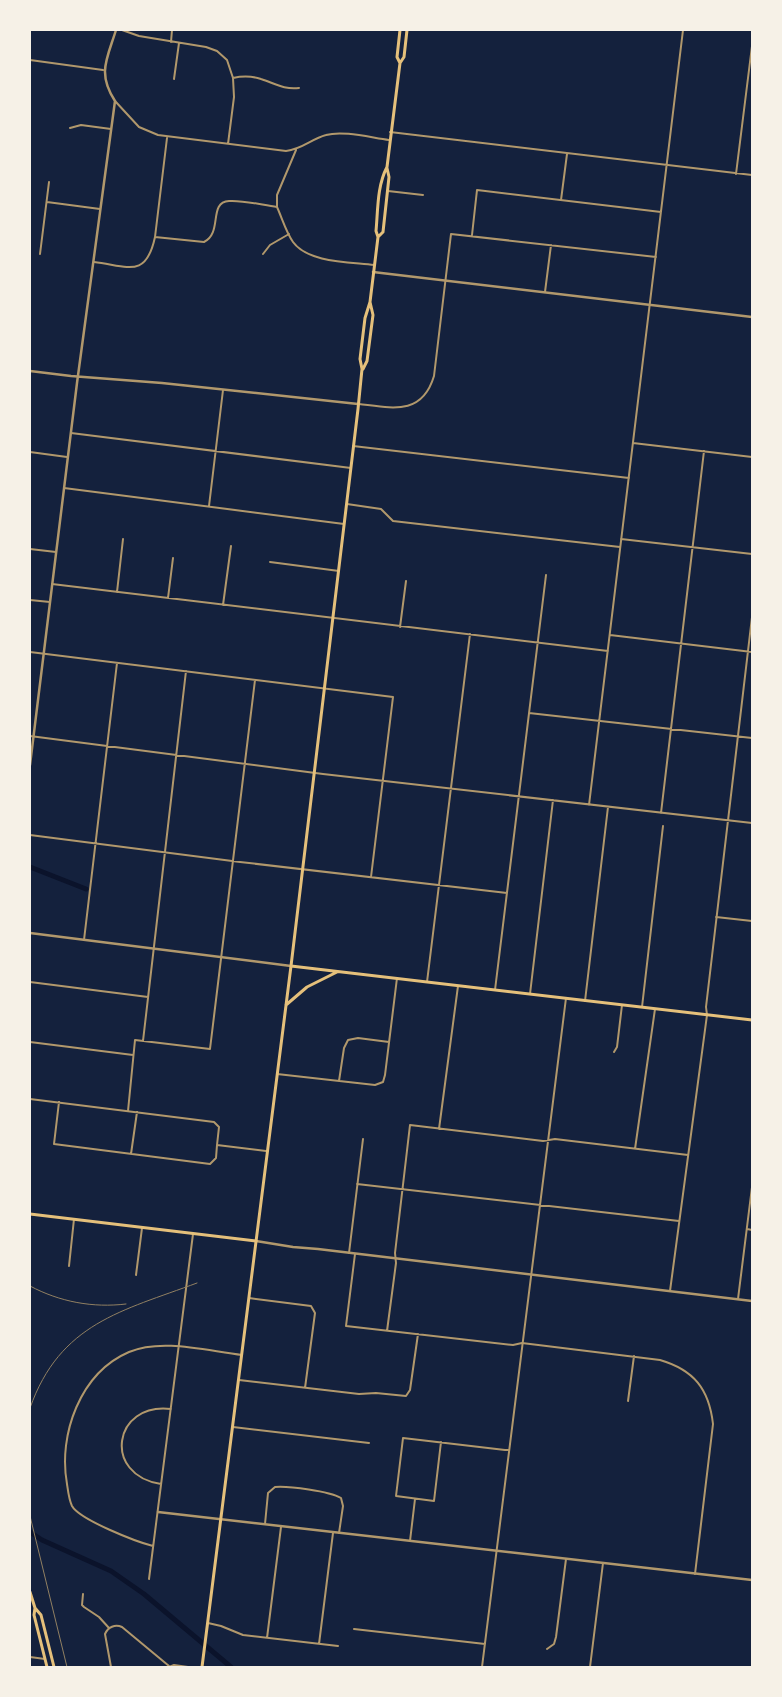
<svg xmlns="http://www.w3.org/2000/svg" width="782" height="1697" font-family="'Roboto Condensed',sans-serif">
	<rect width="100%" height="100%" fill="#14213d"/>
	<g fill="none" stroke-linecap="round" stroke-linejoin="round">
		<path stroke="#0b132b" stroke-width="5" d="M 30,867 L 86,889
			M 30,1532 L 42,1540 L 111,1571 L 144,1594 L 231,1667"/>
		<path stroke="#b1986c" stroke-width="2" d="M 122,30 L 139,36 L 206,47 L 217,51 L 227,60 L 233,78 C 242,76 252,76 261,79 C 274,83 284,90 299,88
			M 171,42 L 172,30
			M 30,60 L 103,70
			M 174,79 L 179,43
			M 115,101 L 139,127 L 158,135 L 286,151 C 303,149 311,139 326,135 C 343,130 372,138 389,140
			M 70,128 L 81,125 L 111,129
			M 390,132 L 752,175
			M 228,144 L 234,97 L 233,78
			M 736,174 L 752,46
			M 388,191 L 423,195
			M 561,200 L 567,154
			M 47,202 L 100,209
			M 277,207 L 277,195 L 296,150
			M 472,235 L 477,190 L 661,212
			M 155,237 L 167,138
			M 40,254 L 49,182
			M 263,254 L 270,245 L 289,234
			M 94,262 C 128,266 146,279 155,237 L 204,242 C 223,233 208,202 229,201 C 244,200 262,205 277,207 C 282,218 286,232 293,242 C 308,263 351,262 374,265
			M 545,292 L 551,245
			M 359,404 C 392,408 422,416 434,376 L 451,234 L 656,257
			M 71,433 L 351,468
			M 633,443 L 752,457
			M 353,446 L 629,478
			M 30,452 L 67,457
			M 64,488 L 344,524
			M 347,504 L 381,509 L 393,521 L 620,547
			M 209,506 L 223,390
			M 621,539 L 752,554
			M 30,549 L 56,552
			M 270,562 L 339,571
			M 52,584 L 608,651
			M 117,592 L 123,539
			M 168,598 L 173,558
			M 30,600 L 50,602
			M 223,605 L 231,546
			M 400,627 L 406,581
			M 610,635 L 752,652
			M 30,652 L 393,697 L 371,877
			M 529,713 L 752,738
			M 30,736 L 323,774 L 752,823
			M 589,805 L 683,30
			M 661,813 L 704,451
			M 30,835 L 240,862 L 507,893
			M 716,917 L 752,921
			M 84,940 L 117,663
			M 30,982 L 148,997
			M 427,982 L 470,634
			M 495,990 L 546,575
			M 530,994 L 553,800
			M 585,1001 L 608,807
			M 642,1007 L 663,826
			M 143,1041 L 186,671
			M 30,1042 L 133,1055
			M 614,1052 L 617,1047 L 622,1005
			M 277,1074 L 375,1085 L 383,1082 L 385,1075 L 397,978
			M 339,1081 L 344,1048 L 348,1040 L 358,1038 L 389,1042
			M 30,1099 L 214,1122 L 219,1127 L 217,1145
			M 59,1102 L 54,1144 L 210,1164 L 216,1158 L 217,1145 L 266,1151
			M 128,1111 L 135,1040 L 210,1049 L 255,680
			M 439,1129 L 458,986
			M 635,1149 L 655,1009
			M 131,1154 L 137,1112
			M 357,1184 L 679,1221
			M 747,1229 L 752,1230
			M 349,1253 L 363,1139
			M 355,1254 L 346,1326 L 513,1345 L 522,1343 L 660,1360 C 694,1370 709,1389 713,1424 L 695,1574
			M 69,1266 L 74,1219
			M 136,1275 L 142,1228
			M 670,1291 L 707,1015 L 706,1007 L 752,617
			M 249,1298 L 311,1306 L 315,1313 L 305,1388
			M 738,1299 L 752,1187
			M 387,1331 L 396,1263 L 395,1253 L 410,1125 L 543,1141 L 555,1139 L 688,1155
			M 239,1380 L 359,1394 L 376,1393 L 406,1396 L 410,1390 L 418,1334
			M 628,1401 L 634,1356
			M 233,1427 L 369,1443
			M 441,1442 L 434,1501 L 396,1496 L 403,1438 L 505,1450 L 509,1450
			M 161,1484 C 102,1475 113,1402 171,1409
			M 265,1524 L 268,1493 L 275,1487 C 289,1486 329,1491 341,1498 L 343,1506 L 339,1533
			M 410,1541 L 415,1499
			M 153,1546 C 137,1542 80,1520 72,1506 C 69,1500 68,1491 67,1484 C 58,1435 80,1373 129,1352 C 162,1338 207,1351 242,1355
			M 149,1579 L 193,1234
			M 83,1594 L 82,1605 L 84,1607 L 99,1617 L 109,1628
			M 208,1623 L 221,1626 L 243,1635 L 338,1646
			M 354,1629 L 485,1644
			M 267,1638 L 281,1527
			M 319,1644 L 333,1533
			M 547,1649 L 554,1644 L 556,1637 L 566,1559
			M 30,1657 L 45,1659
			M 111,1667 L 105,1634 C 108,1627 115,1624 122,1627 L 169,1666
			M 169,1667 L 174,1665 L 188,1667
			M 482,1667 L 566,998
			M 590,1667 L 603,1563"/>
		<path stroke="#b1986c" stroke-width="2.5" d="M 373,272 L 752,317
			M 30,371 L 71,376 L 162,383 L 358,404
			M 30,765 L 77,383 L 115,101 C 97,73 107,59 116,30
			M 30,933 L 291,966
			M 256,1241 L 293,1247 L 318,1249 L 752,1301
			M 158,1512 L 752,1580"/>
		<path stroke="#e5c07b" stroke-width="3" d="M 30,1214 L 256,1241
			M 30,1592 L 35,1608 L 41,1615 L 54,1667
			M 35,1608 L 34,1615 L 47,1667"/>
		<path stroke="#e5c07b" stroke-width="3" d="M 400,63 L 404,57 L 407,30
			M 378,237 L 383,232 L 389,177 L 387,168
			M 363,369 L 367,361 L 373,315 L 370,302
			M 291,966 L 752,1020
			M 286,1005 L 307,987 L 337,972
			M 202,1667 L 291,966 L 358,409 L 362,369 L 360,359 L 365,318 L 370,302 L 378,237 L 376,231 C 378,210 377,186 387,167 L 400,63 L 397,57 L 400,30"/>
		<path stroke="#918062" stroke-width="1" d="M 30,1286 C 60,1302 93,1308 126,1304
			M 30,1408 C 60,1323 122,1311 197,1283
			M 30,1516 L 67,1667"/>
	</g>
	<rect width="782" height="1697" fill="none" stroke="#f6f1e7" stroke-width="62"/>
</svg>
